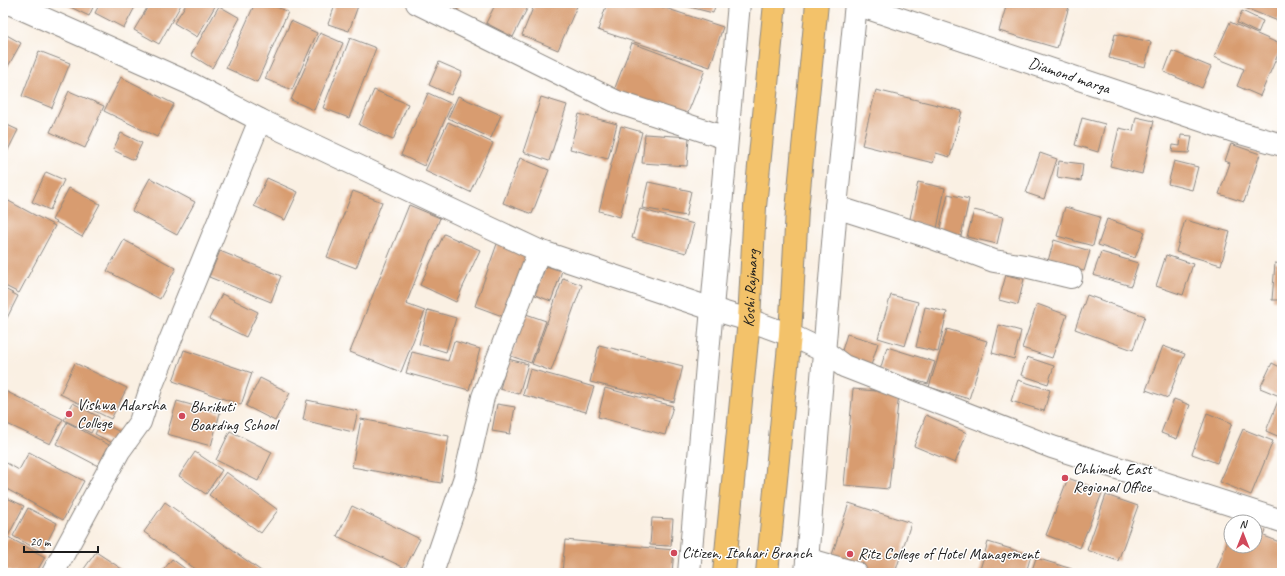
<svg xmlns="http://www.w3.org/2000/svg" width="1285" height="576" font-family="Caveat,sans-serif">
	<rect width="100%" height="100%" fill="#fff"/>
	<filter id="ink" filterUnits="userSpaceOnUse"><feTurbulence type="fractalNoise" baseFrequency=".025" numOctaves="2"/><feDisplacementMap in="SourceGraphic" scale="8" xChannelSelector="R" yChannelSelector="G"/><feConvolveMatrix kernelMatrix="1 2 1 2 8 2 1 2 1" color-interpolation-filters="sRGB"/></filter>
	<filter id="wash" filterUnits="userSpaceOnUse"><feTurbulence type="fractalNoise" baseFrequency=".012" numOctaves="4" result="noise"/><feDisplacementMap in="SourceGraphic" scale="16" xChannelSelector="R" yChannelSelector="G"/><feGaussianBlur stdDeviation="0.9" result="paint"/><feColorMatrix in="noise" values="0 0 0 0 0 0 0 0 0 0 0 0 0 0 0 0 0 1.4 0 .05"/><feComposite in="paint" operator="in"/></filter>
	<g filter="url(#wash)">
		<rect width="100%" height="100%" fill="#faf0e3"/>
		<g id="blocks">
			<path fill="#d89c70" d="M 62,3 L 95,3 L 89,16 Z
				M 100,3 L 137,3 L 124,28 L 95,13 Z
				M 150,3 L 182,3 L 159,44 L 134,30 Z
				M 187,3 L 217,3 L 197,37 L 174,23 Z
				M 255,3 L 268,3 L 288,12 L 257,82 L 226,68 Z
				M 336,3 L 359,3 L 349,31 L 328,24 Z
				M 436,3 L 461,3 L 455,14 Z
				M 496,3 L 530,3 L 513,37 L 486,23 Z
				M 535,3 L 570,3 L 577,6 L 558,50 L 522,35 Z
				M 607,3 L 650,3 L 723,27 L 710,67 L 598,30 Z
				M 674,3 L 716,3 L 713,13 Z
				M 1007,3 L 1070,3 L 1057,48 L 999,31 Z
				M 1241,3 L 1282,3 L 1282,11 L 1278,21 L 1240,6 Z
				M 219,6 L 240,18 L 212,68 L 191,55 Z
				M 1242,11 L 1263,21 L 1258,33 L 1237,23 Z
				M 291,21 L 317,33 L 292,90 L 265,79 Z
				M 1230,22 L 1282,45 L 1260,96 L 1237,86 L 1244,69 L 1214,57 Z
				M 3,33 L 21,43 L 6,70 L 3,68 Z
				M 320,33 L 343,43 L 314,110 L 291,100 Z
				M 1115,34 L 1151,42 L 1145,67 L 1109,58 Z
				M 350,38 L 376,48 L 349,118 L 323,108 Z
				M 632,43 L 705,70 L 685,120 L 613,93 Z
				M 39,51 L 70,63 L 52,108 L 22,96 Z
				M 1172,51 L 1211,67 L 1202,88 L 1164,72 Z
				M 439,62 L 462,72 L 451,95 L 429,85 Z
				M 121,77 L 174,104 L 157,137 L 104,111 Z
				M 374,90 L 408,104 L 393,140 L 359,125 Z
				M 876,90 L 962,111 L 950,157 L 936,153 L 933,163 L 862,145 Z
				M 69,91 L 104,106 L 85,148 L 50,132 Z
				M 428,93 L 452,104 L 424,166 L 401,155 Z
				M 458,96 L 501,115 L 491,138 L 448,118 Z
				M 541,97 L 567,105 L 549,161 L 523,152 Z
				M 579,114 L 617,124 L 608,159 L 570,149 Z
				M 1136,117 L 1154,121 L 1142,174 L 1110,166 L 1119,128 L 1133,131 Z
				M 1082,118 L 1105,124 L 1098,152 L 1075,145 Z
				M 448,122 L 493,143 L 470,192 L 425,171 Z
				M 3,123 L 18,130 L 3,160 Z
				M 621,126 L 642,132 L 620,217 L 599,211 Z
				M 121,133 L 142,143 L 134,160 L 113,150 Z
				M 645,134 L 689,137 L 687,166 L 642,163 Z
				M 1181,135 L 1192,136 L 1189,153 L 1172,152 L 1173,145 L 1180,146 Z
				M 1231,144 L 1260,154 L 1244,202 L 1219,194 L 1230,163 L 1225,161 Z
				M 1040,153 L 1057,159 L 1044,199 L 1026,193 Z
				M 520,158 L 549,170 L 532,214 L 503,203 Z
				M 1059,161 L 1083,164 L 1081,181 L 1057,177 Z
				M 1174,161 L 1198,167 L 1192,190 L 1168,184 Z
				M 46,172 L 64,180 L 50,210 L 32,202 Z
				M 150,178 L 195,202 L 177,235 L 132,211 Z
				M 267,178 L 298,192 L 285,220 L 254,206 Z
				M 648,182 L 691,191 L 686,216 L 642,208 Z
				M 918,182 L 945,188 L 937,229 L 909,223 Z
				M 69,188 L 100,204 L 82,237 L 52,220 Z
				M 353,191 L 382,202 L 356,268 L 327,257 Z
				M 948,194 L 969,199 L 961,236 L 939,232 Z
				M 3,198 L 55,226 L 19,293 L 3,285 Z
				M 409,205 L 440,218 L 406,304 L 425,311 L 401,372 L 350,352 Z
				M 1065,207 L 1100,217 L 1093,246 L 1057,236 Z
				M 640,209 L 694,224 L 686,253 L 632,238 Z
				M 974,210 L 1003,217 L 997,244 L 967,237 Z
				M 1107,219 L 1145,232 L 1135,258 L 1098,245 Z
				M 1185,220 L 1230,232 L 1221,265 L 1176,252 Z
				M 444,234 L 480,250 L 456,302 L 420,285 Z
				M 124,240 L 176,268 L 160,299 L 107,271 Z
				M 1054,240 L 1090,251 L 1084,271 L 1048,261 Z
				M 498,241 L 528,252 L 505,317 L 475,306 Z
				M 220,251 L 281,276 L 271,302 L 209,277 Z
				M 1101,252 L 1138,263 L 1131,286 L 1093,275 Z
				M 1166,255 L 1193,264 L 1183,295 L 1156,286 Z
				M 1275,263 L 1282,264 L 1282,300 L 1272,300 Z
				M 546,266 L 562,271 L 551,301 L 535,295 Z
				M 1006,275 L 1024,279 L 1018,305 L 999,300 Z
				M 563,278 L 582,285 L 551,371 L 532,364 Z
				M 3,288 L 18,296 L 3,326 Z
				M 222,294 L 258,312 L 246,337 L 209,319 Z
				M 891,295 L 918,302 L 905,346 L 878,338 Z
				M 1087,295 L 1145,316 L 1133,350 L 1075,329 Z
				M 1037,304 L 1067,315 L 1052,358 L 1022,348 Z
				M 925,307 L 947,312 L 938,352 L 916,347 Z
				M 428,310 L 456,318 L 446,352 L 419,344 Z
				M 526,314 L 546,321 L 531,363 L 511,356 Z
				M 999,325 L 1021,331 L 1014,359 L 992,353 Z
				M 947,329 L 987,341 L 969,399 L 929,387 Z
				M 847,334 L 878,343 L 870,369 L 839,360 Z
				M 454,341 L 480,349 L 469,390 L 406,373 L 412,352 L 448,361 Z
				M 599,345 L 683,366 L 674,402 L 590,382 Z
				M 1163,346 L 1185,354 L 1168,398 L 1146,390 Z
				M 887,347 L 935,362 L 928,384 L 880,370 Z
				M 184,350 L 252,373 L 241,405 L 173,381 Z
				M 1027,357 L 1054,366 L 1048,384 L 1021,375 Z
				M 508,359 L 528,364 L 519,394 L 500,389 Z
				M 75,363 L 127,388 L 111,419 L 60,394 Z
				M 1272,363 L 1282,368 L 1282,397 L 1260,388 Z
				M 530,369 L 594,387 L 586,412 L 523,395 Z
				M 260,378 L 290,393 L 275,421 L 246,406 Z
				M 1018,380 L 1050,390 L 1044,411 L 1011,401 Z
				M 605,388 L 673,406 L 665,435 L 598,417 Z
				M 853,389 L 899,393 L 889,489 L 844,485 Z
				M 3,390 L 63,419 L 50,444 L 3,422 Z
				M 1174,399 L 1190,405 L 1177,439 L 1161,433 Z
				M 307,400 L 358,411 L 353,432 L 303,420 Z
				M 177,401 L 220,413 L 211,446 L 167,434 Z
				M 1278,401 L 1282,403 L 1282,438 L 1266,431 Z
				M 73,403 L 99,417 L 91,433 L 64,420 Z
				M 497,404 L 515,407 L 510,434 L 492,431 Z
				M 1207,413 L 1232,423 L 1217,463 L 1192,454 Z
				M 926,415 L 967,433 L 955,463 L 914,446 Z
				M 361,419 L 449,436 L 441,483 L 352,467 Z
				M 67,422 L 109,445 L 98,466 L 56,444 Z
				M 101,422 L 122,433 L 116,445 L 95,434 Z
				M 1243,429 L 1273,441 L 1251,495 L 1220,482 Z
				M 230,431 L 272,452 L 258,481 L 216,460 Z
				M 29,452 L 84,481 L 63,520 L 3,487 L 3,461 L 19,470 Z
				M 195,452 L 222,470 L 206,494 L 179,476 Z
				M 226,472 L 278,510 L 261,533 L 209,495 Z
				M 1068,478 L 1103,491 L 1080,548 L 1046,535 Z
				M 1106,495 L 1138,506 L 1118,561 L 1087,550 Z
				M 5,497 L 24,506 L 8,536 L 3,534 L 3,501 Z
				M 165,502 L 264,573 L 201,573 L 144,532 Z
				M 849,503 L 911,523 L 895,573 L 867,573 L 830,561 Z
				M 352,506 L 420,539 L 405,568 L 337,536 Z
				M 28,508 L 57,523 L 42,552 L 13,536 Z
				M 652,518 L 673,519 L 671,546 L 650,545 Z
				M 1255,527 L 1266,531 L 1264,536 L 1282,543 L 1282,573 L 1215,573 L 1231,533 L 1231,546 L 1255,546 Z
				M 8,537 L 45,557 L 36,573 L 12,573 L 3,568 L 3,546 Z
				M 565,540 L 674,550 L 672,573 L 562,573 Z
				M 988,542 L 1031,555 L 1026,573 L 979,573 Z
				M 96,552 L 128,573 L 81,573 Z
				M 1036,558 L 1072,569 L 1071,573 L 1031,573 Z
				M 172,559 L 191,573 L 161,573 Z"/>
		</g>
	</g>
	<g filter="url(#ink)">
		<use href="#blocks" fill-opacity="0" stroke="#8b8680" stroke-width="1"/>
		<g fill="none" stroke-linecap="round" stroke-linejoin="round">
			<g stroke="#8b8680" stroke-width="24">
				<g id="street">
					<path d="M 9,3 L 191,84 L 260,120 L 539,251 L 712,309 L 749,320 L 790,335 L 824,351 L 844,366 L 1052,447 L 1282,521"/>
					<path d="M 417,3 L 617,102 L 726,138"/>
					<path id="s1" d="M 856,4 L 1237,132 L 1282,145"/>
					<path d="M 836,207 L 930,237 L 994,261 L 1025,266 L 1071,277"/>
					<path d="M 807,559 L 856,573"/>
					<path d="M 53,573 L 119,451 L 140,422 L 152,385 L 260,120"/>
					<path d="M 432,573 L 465,477 L 483,397 L 539,251"/>
					<path d="M 689,573 C 706,383 721,193 739,3"/>
					<path d="M 806,573 L 836,207 L 856,3"/>
				</g>
			</g>
			<g stroke="#8b8680" stroke-width="24">
				<g id="primary">
					<path id="s2" d="M 724,573 L 749,320 L 755,207 L 775,3"/>
					<path d="M 767,573 L 790,335 L 797,210 L 817,3"/>
				</g>
			</g>
			<use href="#street" stroke="#fff" stroke-width="22"/>
			<use href="#primary" stroke="#f3c26a" stroke-width="22"/>
		</g>
	</g>
	<g fill="#d1495b" stroke="#fff" stroke-width="1.5">
		<circle cx="69" cy="414" r="4"/>
		<circle cx="182" cy="416" r="4"/>
		<circle cx="1065" cy="478" r="4"/>
		<circle cx="674" cy="553" r="4"/>
		<circle cx="850" cy="554" r="4"/>
	</g>
	<g text-anchor="middle" dominant-baseline="central" stroke-width="3" stroke-linejoin="round" paint-order="stroke">
		<g font-size="16" fill="#1c1c1c" stroke="#fff">
			<text stroke="none"><textPath href="#s1" startOffset="225">Diamond marga</textPath></text>
			<text stroke="none"><textPath href="#s2" startOffset="286">Koshi Rajmarg</textPath></text>
		</g>
		<g font-size="16" fill="#1c1c1c" stroke="#fff" text-anchor="start">
			<text x="77" y="405">Vishwa Adarsha<tspan x="77" dy="18">College</tspan></text>
			<text x="190" y="407">Bhrikuti<tspan x="190" dy="18">Boarding School</tspan></text>
			<text x="1073" y="469">Chhimek, East<tspan x="1073" dy="18">Regional Office</tspan></text>
			<text x="682" y="553">Citizen, Itahari Branch</text>
			<text x="858" y="554">Ritz College of Hotel Management</text>
		</g>
	</g>
	<rect width="1285" height="576" fill="none" stroke="#fff" stroke-width="16"/>
	<g transform="translate(1243 534)"><circle r="19" fill="#ffffff" stroke="#a4a4a4"/>
	<path d="M0-3L7 15L0 10L-7 15Z" fill="#d1495b"/>
	<text y="-6" font-size="11" font-weight="bold" text-anchor="middle" fill="#1c1c1c">N</text>
	</g>
	<path d="M24 546v6h74v-6" fill="none" stroke="#1c1c1c" stroke-width="2"/>
	<text x="30" y="546" font-size="12" fill="#1c1c1c" stroke="#ffffff" stroke-width="3" paint-order="stroke">20 m</text>
</svg>
